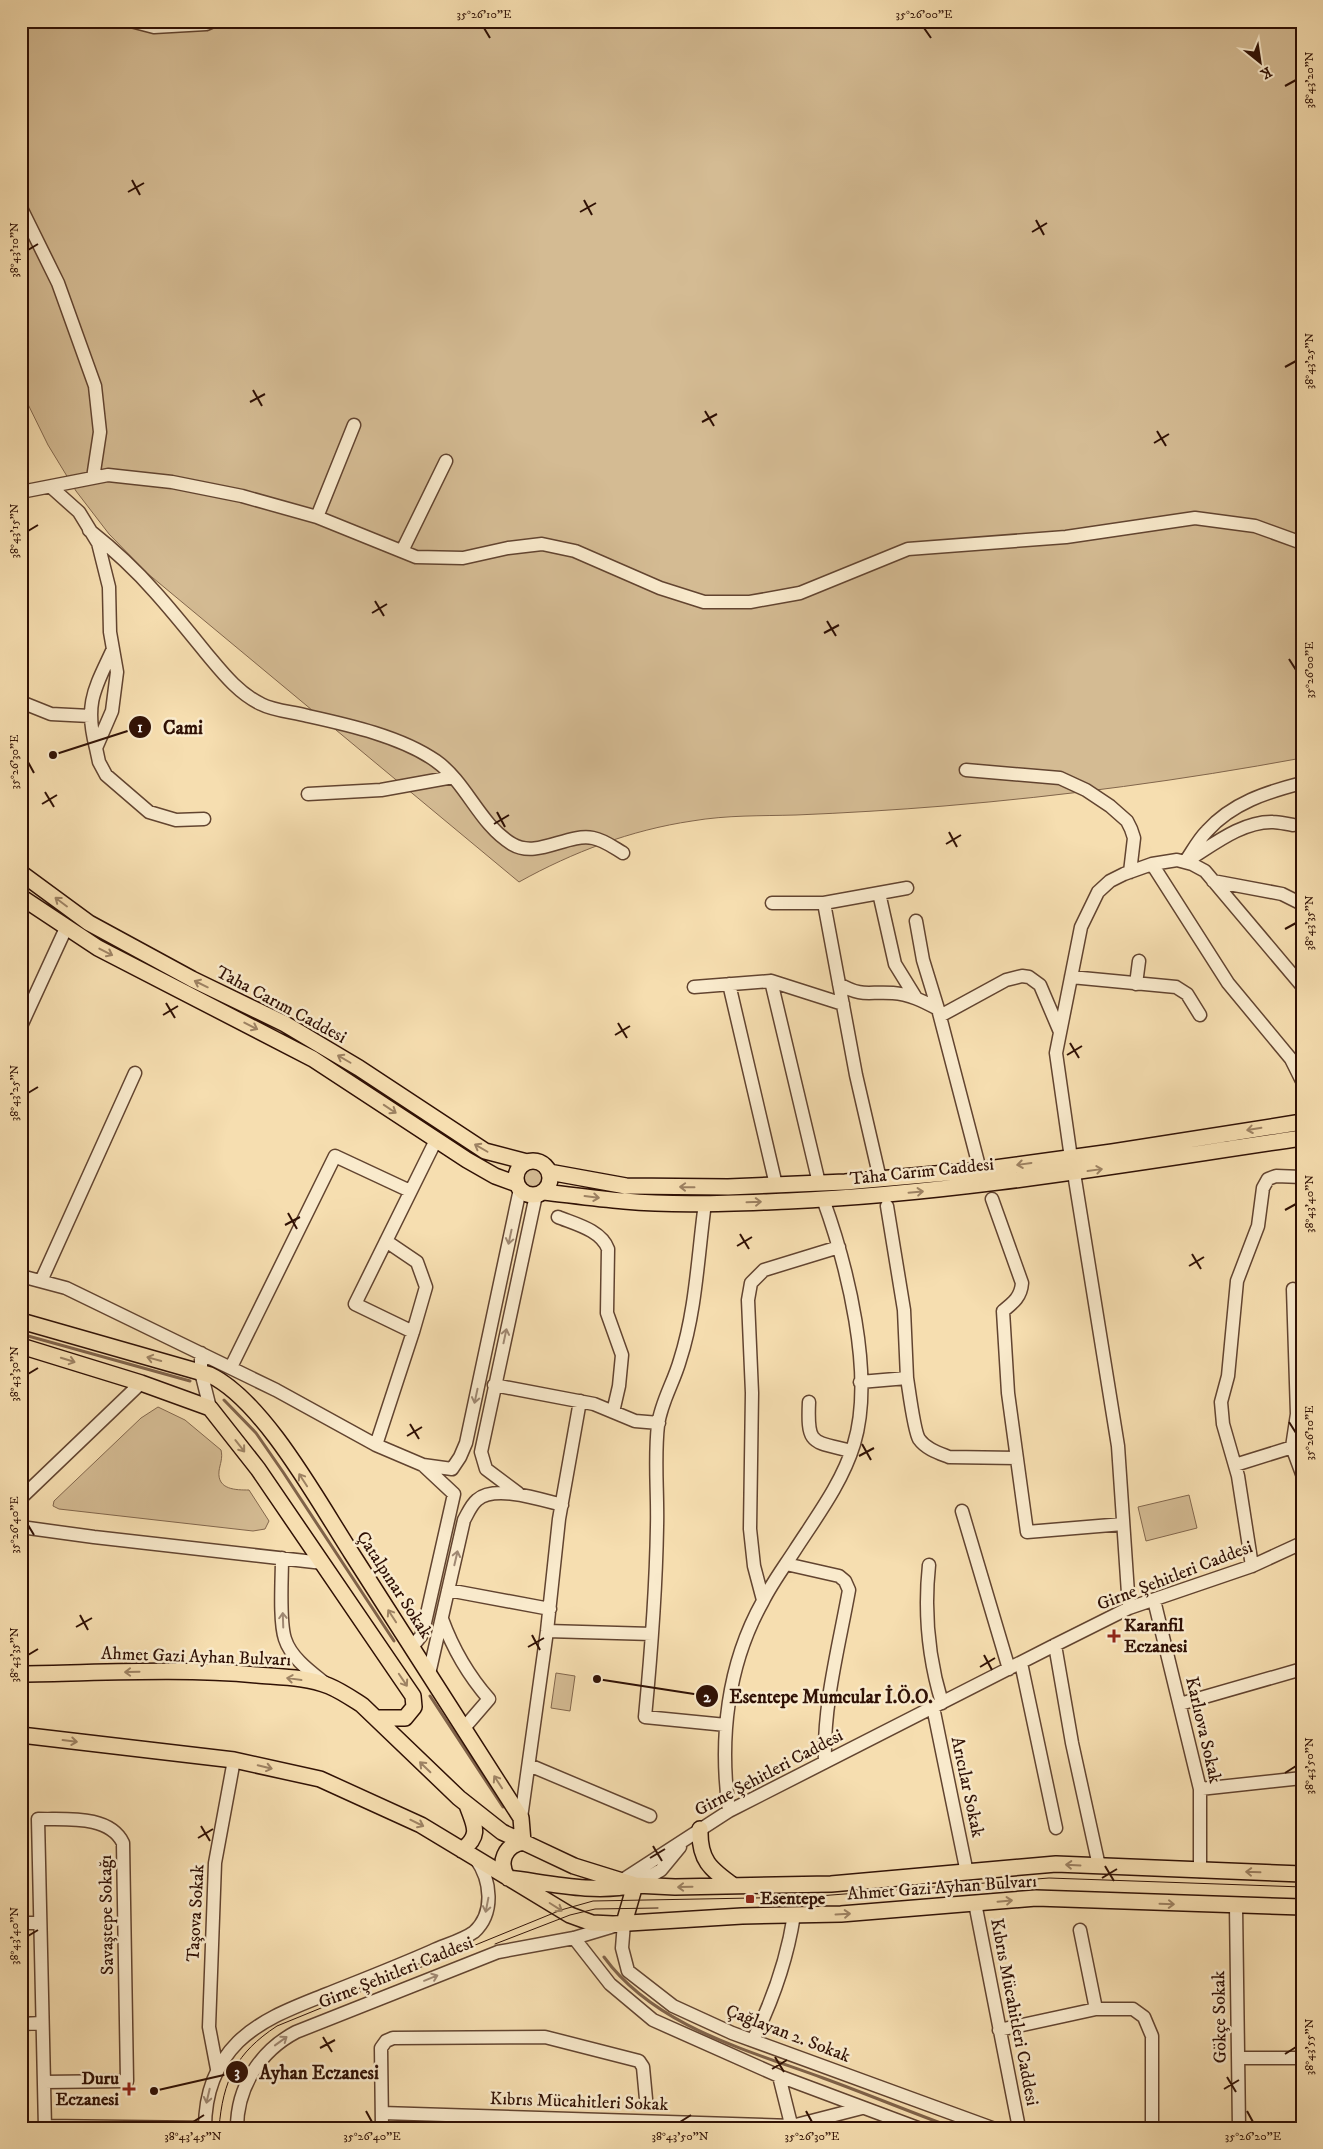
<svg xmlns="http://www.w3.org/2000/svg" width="1323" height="2149" font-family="'IM FELL DW Pica',serif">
	<rect width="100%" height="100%" fill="#f6deb0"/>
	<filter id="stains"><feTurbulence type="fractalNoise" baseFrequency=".004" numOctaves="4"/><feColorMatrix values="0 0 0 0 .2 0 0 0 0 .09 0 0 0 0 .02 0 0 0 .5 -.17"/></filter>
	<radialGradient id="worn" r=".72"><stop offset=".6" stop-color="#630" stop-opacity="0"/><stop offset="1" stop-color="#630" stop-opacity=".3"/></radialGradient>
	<path fill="#d4bb93" stroke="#82664c" d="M 21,21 L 1302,21 L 1302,758 C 1183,780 1064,796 944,806 C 895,810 845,813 796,815 C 761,816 727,815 692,821 C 631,830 573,852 519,882 L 147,573 L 109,534 L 76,491 L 48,445 L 21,390 Z
		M523 1178a10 10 0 1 1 20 0a10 10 0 1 1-20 0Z
		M 158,1407 L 185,1420 L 221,1450 C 223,1458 220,1464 219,1471 C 217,1490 236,1490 249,1490 L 269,1521 L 265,1529 L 253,1531 L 59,1509 L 53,1506 L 54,1501 L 141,1418 Z
		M 1189,1495 L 1197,1528 L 1146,1541 L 1138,1507 Z
		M 556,1673 L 575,1676 L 570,1711 L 551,1708 Z"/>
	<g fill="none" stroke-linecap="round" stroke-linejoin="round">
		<path stroke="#7f6249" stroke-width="3" d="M 21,1334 L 190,1381
			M 224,1400 L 256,1433 L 283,1472 L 394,1641
			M 430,1696 L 503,1807
			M 604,1957 C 654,2026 747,2050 823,2078 C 867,2094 910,2112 954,2128"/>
		<g stroke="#624430" stroke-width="15">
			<path id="minor" d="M 131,21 L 154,27 L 206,24 L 213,21
				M 21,208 L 58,283 L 95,386 L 100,432 L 93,478
				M 51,487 L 79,512 L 98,543 L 109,587 L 110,632 L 117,672 L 112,711 L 96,748 L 99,762 L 106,775 L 149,812 L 176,820 L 204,819
				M 21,492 L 108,475 L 172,482 L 242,496 L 317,517 L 416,557 L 463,558 L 508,548 L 542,544 L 575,551 L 660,588 L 704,602 L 750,602 L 800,593 L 908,549 L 1066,537 L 1195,518 L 1255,526 L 1302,543
				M 317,517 L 354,425
				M 89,530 C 113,549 135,569 155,592 C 173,612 189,632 206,653 C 222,672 238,693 261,704 C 274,711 294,712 308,716 C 349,725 402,737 436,761 C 467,783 479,824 512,844 C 537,859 567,833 593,838 C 604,840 613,847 623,853
				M 402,551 L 446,461
				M 21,702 L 51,714 L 90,716
				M 96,748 C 84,703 95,688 113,649
				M 966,770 L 1060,778 L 1086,790 L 1110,806 L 1127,821 L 1131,829 L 1134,838 L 1130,872
				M 308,794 L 381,790 L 453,777
				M 1190,859 C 1214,844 1243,821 1273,822 C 1279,822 1286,824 1293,825
				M 1185,862 C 1192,852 1198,840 1207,831 C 1232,803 1267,792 1302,783
				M 1152,864 L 1228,983 L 1291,1059 L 1302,1081
				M 1213,881 L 1282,894 L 1302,904
				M 879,893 L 895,964 L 916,998
				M 772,903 L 824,903 L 907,888
				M 824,903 L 856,1075 L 880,1179
				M 916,921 L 923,960 L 938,1009 L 980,1170
				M 1071,977 L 1176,987 L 1187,994 L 1200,1015
				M 771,981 L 819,1183
				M 729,984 L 776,1185
				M 839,984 C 864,998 868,991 893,993 C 909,994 923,1001 938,1009
				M 1136,984 L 1139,961
				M 694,987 L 771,981 L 843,1004
				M 940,1016 L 1006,980 L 1022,976 L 1029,977 L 1040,985 L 1060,1032
				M 21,1026 L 66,928
				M 1071,1158 L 1056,1053 L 1081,927 L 1098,892 L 1110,881 L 1124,874 L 1152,864 L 1177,860 L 1192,864 L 1205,871 L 1302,986
				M 1074,1173 L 1118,1446 L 1129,1608
				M 992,1199 L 1022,1283 C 1021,1297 1013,1303 1003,1311 L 1008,1393 L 1027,1532 L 1123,1524
				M 705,1203 C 698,1254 696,1311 680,1360 C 674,1382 661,1402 658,1425 C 654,1459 658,1493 657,1527 C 656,1590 651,1654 645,1717 L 726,1725
				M 887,1206 L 904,1310 L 907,1378
				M 558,1217 C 575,1224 601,1230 608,1249 L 607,1313 L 622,1355 L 619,1386 L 613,1412
				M 386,1241 L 417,1262 L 426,1287 L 413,1332
				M 21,1276 L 66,1288 L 276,1390 L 376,1445 L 423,1465 L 452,1469 L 460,1457 L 466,1443 L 520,1189
				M 41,1281 L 135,1073
				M 1293,1289 L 1297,1414 L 1292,1447 L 1302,1474
				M 201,1353 L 201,1372 L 210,1408
				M 231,1367 L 335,1156 L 410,1191
				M 860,1382 L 907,1378 C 909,1390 914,1431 919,1439 C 926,1449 939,1453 949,1457 L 1017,1458
				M 494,1385 L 594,1404 L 635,1421 L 659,1423
				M 809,1402 C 807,1446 812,1441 851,1451
				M 376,1445 L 413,1332 L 355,1304 L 436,1140
				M 1235,1465 L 1299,1445
				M 518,1493 L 486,1469 L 481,1452 L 536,1195
				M 21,1498 L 141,1383
				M 962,1511 L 1009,1669
				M 21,1527 L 94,1537 L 323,1563
				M 282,1558 C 282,1579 279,1621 285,1639 C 291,1658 311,1672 326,1684
				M 786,1564 L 839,1576 L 845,1581 L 849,1590 C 839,1646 823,1705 825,1762
				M 929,1565 C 924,1612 928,1657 942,1703
				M 1252,1566 L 1238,1476 L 1223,1424 L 1221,1402 L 1228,1376 L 1237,1281 L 1258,1226 L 1263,1188 L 1268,1179 L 1276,1176 L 1302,1177
				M 448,1590 L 550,1609
				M 763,1600 L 754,1566 L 750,1529 L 752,1393 L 748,1300 L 751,1283 L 764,1270 L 839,1247
				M 1154,1600 L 1200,1789 L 1200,1871
				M 442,1619 C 453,1649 468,1675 489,1699 L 464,1728
				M 547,1631 L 652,1634
				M 1055,1645 L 1072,1743 L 1099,1866
				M 412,1647 L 421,1636 L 424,1627 L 454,1494 L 423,1465
				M 1021,1663 L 1056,1828
				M 429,1674 L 464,1520 C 468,1513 471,1505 477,1500 C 495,1484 542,1500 562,1505
				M 1180,1704 L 1302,1669
				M 933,1707 L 967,1873
				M 529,1765 L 650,1816
				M 1200,1789 L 1302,1778
				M 729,1811 C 719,1739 727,1665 763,1601 C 772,1583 784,1567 795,1550 C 817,1516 842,1483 854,1444 C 875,1375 847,1265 823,1199
				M 521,1818 L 547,1631 L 559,1519 L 580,1401
				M 621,1881 L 729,1811 L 1055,1645 L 1129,1608 L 1252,1566 L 1302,1543
				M 635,1885 L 661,1870 L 680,1847
				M 975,1903 L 1019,2128
				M 1236,1906 L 1239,2128
				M 21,1923 L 40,1923
				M 1080,1930 L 1096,2009
				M 574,1938 L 610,1984 L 653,2020 L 779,2076 L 918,2128
				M 21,2024 L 42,2023
				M 999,2030 L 1096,2009 L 1133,2009 L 1144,2017 L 1152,2036 L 1152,2128
				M 753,2040 C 773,2000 787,1960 794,1915
				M 1238,2058 L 1302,2058
				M 217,2069 L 209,2027 L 215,1863 L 234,1760
				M 779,2076 L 792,2128
				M 44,2082 L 127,2081 L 123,1843 C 109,1814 64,1820 38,1819 L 45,2128
				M 382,2113 L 792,2126 L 862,2108
				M 45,2126 L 205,2128 C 205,2095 214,2066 238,2042 C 263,2018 295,2007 327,1994 C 362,1980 398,1966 432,1951 C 445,1945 463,1940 474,1932 C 495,1913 491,1880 476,1859
				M 237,2128 C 237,2087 260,2051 296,2032 L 498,1952 L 574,1938 L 624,1923 L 622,1948 L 628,1971 L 673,2006 L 732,2033 L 992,2128
				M 382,2128 L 381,2048 L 386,2041 L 393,2038 L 545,2037 L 639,2061 L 643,2067 L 646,2099"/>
		</g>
		<g stroke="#301105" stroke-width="18">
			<path id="major" d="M 21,873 L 89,923 L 192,979 L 285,1024 L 359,1068 L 485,1151 L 527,1162
				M 21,897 L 98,948 L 313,1059 L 467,1160 L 495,1176 L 517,1184
				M516 1178a17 17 0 1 1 34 0a17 17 0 1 1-34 0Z
				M 549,1172 L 626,1186 L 728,1187 L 845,1182 L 980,1170 L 1112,1152 L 1302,1122
				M 544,1192 C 570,1195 597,1199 624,1201 C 678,1206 734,1203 788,1201 C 961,1193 1131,1163 1302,1138
				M 21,1321 L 210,1375 C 264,1401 319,1503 352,1554 C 409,1642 465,1730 521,1818 L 523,1842 C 505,1845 497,1863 508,1878 C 549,1883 594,1894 635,1885 L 624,1923
				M 21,1346 L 141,1383 L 210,1408 L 258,1469 L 413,1696 L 414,1707 L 405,1718 L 377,1718
				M 21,1674 C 100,1673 179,1668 257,1675 C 281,1677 307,1677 329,1686 C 341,1691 351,1698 362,1705 L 459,1798 L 502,1832 L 574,1866 L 635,1885 L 675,1887 L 831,1884 L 1056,1864 L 1302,1874
				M 21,1735 L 234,1760 L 320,1779 L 421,1825 L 570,1915 L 592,1923 L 613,1924 L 742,1916 L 841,1914 L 1036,1898 L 1302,1907
				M 700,1829 C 699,1860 710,1869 734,1886
				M 462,1850 C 482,1835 474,1825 467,1805"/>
		</g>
		<use href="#minor" stroke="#f9eacc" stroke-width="12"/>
		<use href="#major" stroke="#f6deb0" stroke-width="15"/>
		<path stroke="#301105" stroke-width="1" d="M 495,1944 L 570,1915 L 595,1909 L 658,1908
			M 219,2128 C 223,2080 236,2053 277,2026 L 561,1910 L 593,1901 L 806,1897 L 1049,1878 L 1302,1887"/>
	</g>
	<defs><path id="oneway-shaft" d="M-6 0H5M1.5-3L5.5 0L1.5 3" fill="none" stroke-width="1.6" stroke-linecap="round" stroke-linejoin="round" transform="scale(1.25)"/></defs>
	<g stroke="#9d8263">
		<use href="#oneway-shaft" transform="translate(61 902) rotate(-143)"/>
		<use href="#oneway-shaft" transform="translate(106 952) rotate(27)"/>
		<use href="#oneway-shaft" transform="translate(201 984) rotate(-154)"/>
		<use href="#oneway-shaft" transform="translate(251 1026) rotate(27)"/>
		<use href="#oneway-shaft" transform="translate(344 1059) rotate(-150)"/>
		<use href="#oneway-shaft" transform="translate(390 1109) rotate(34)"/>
		<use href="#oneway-shaft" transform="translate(1254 1129) rotate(171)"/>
		<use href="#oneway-shaft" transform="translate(481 1148) rotate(-150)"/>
		<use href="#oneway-shaft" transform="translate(1024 1164) rotate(172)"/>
		<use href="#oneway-shaft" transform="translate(1095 1170) rotate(-8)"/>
		<use href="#oneway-shaft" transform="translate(687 1187) rotate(-179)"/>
		<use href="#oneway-shaft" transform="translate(916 1192) rotate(-5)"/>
		<use href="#oneway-shaft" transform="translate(592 1197) rotate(7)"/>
		<use href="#oneway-shaft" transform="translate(754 1202) rotate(-2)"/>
		<use href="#oneway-shaft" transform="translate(154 1359) rotate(-165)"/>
		<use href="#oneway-shaft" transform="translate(68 1360) rotate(17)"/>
		<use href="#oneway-shaft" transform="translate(240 1446) rotate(52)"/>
		<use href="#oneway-shaft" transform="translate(303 1480) rotate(-123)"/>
		<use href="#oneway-shaft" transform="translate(392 1616) rotate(-123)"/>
		<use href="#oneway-shaft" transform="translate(132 1672) rotate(179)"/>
		<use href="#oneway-shaft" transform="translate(294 1679) rotate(-172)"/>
		<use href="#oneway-shaft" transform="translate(403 1680) rotate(56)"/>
		<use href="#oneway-shaft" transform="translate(70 1741) rotate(7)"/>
		<use href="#oneway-shaft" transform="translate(265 1767) rotate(13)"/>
		<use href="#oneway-shaft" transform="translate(425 1767) rotate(-136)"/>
		<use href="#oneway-shaft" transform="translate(498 1782) rotate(-123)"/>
		<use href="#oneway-shaft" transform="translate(417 1823) rotate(26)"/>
		<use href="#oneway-shaft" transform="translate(1073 1865) rotate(-177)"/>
		<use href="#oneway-shaft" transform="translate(1253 1872) rotate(-178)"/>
		<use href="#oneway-shaft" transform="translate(685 1887) rotate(179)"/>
		<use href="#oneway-shaft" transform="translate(1005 1901) rotate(-5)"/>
		<use href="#oneway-shaft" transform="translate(1167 1904) rotate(2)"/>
		<use href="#oneway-shaft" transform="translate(556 1907) rotate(32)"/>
		<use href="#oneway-shaft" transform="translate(843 1914) rotate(-3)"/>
	</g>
	<g stroke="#9f8872">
		<use href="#oneway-shaft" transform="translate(510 1237) rotate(102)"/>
		<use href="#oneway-shaft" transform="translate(505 1336) rotate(-78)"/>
		<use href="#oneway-shaft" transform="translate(476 1396) rotate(102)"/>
		<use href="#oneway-shaft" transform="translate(456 1558) rotate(-77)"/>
		<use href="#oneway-shaft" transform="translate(283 1620) rotate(-92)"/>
		<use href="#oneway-shaft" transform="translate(487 1905) rotate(101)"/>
		<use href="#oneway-shaft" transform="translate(431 1978) rotate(-22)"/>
		<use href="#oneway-shaft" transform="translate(281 2041) rotate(-36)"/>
		<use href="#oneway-shaft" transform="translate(208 2096) rotate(103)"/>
	</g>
	<path fill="none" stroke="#301105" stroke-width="2" d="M 484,28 L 490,38M 924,28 L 931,38M 1285,86 L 1296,80M 132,180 L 140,195M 128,192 L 144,183M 584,200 L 592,215M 580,212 L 596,203M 1036,220 L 1044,235M 1032,232 L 1047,223M 28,250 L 38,244M 1285,367 L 1296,361M 253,390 L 262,406M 250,402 L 265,394M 705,411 L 714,426M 702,422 L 717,414M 1157,431 L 1166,446M 1154,443 L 1169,434M 28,531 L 38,525M 375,601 L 384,616M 372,613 L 387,604M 827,621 L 836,636M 824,633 L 839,625M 1289,659 L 1296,670M 28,762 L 34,773M 45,792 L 54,807M 42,804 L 57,795M 497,812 L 505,827M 494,824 L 509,815M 949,832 L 957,847M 946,844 L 961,835M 1285,929 L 1296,923M 166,1003 L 175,1018M 163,1015 L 178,1006M 618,1023 L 627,1038M 615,1035 L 630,1026M 1070,1043 L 1079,1058M 1067,1055 L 1082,1046M 28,1093 L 38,1087M 1285,1210 L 1296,1204M 288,1213 L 297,1229M 285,1225 L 300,1217M 740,1234 L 749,1249M 737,1246 L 752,1237M 1192,1254 L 1201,1269M 1189,1266 L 1204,1257M 28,1374 L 38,1368M 1289,1422 L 1296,1433M 410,1424 L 419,1439M 407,1436 L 422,1427M 862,1444 L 871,1460M 859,1456 L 874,1448M 28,1525 L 34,1535M 80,1615 L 88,1630M 76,1627 L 92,1618M 532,1635 L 540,1650M 528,1647 L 544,1638M 28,1655 L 38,1649M 984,1655 L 992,1670M 980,1667 L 995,1658M 1285,1773 L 1296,1766M 201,1826 L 210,1841M 198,1838 L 213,1829M 653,1846 L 662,1861M 650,1858 L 665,1849M 1105,1866 L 1114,1881M 1102,1878 L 1117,1869M 28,1936 L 38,1930M 323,2037 L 332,2052M 320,2048 L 335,2040M 1285,2054 L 1296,2047M 775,2057 L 784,2072M 772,2069 L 787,2060M 1227,2077 L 1236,2092M 1224,2089 L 1239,2080M 366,2111 L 372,2122M 806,2111 L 812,2122M 1247,2111 L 1253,2122M 193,2122 L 204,2115M 680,2122 L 691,2115"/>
	<g fill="#8f2418" stroke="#f9eacc" stroke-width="2">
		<path d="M1111.5 1628.5h5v5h5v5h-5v5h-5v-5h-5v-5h5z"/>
		<rect x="745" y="1894" width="10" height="10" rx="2.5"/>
		<path d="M126.5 2081.5h5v5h5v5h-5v5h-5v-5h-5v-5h5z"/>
	</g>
	<g text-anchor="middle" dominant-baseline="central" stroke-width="5" stroke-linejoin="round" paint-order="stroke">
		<g font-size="18" fill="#301105" stroke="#f9eacc">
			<text transform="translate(281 1005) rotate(28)">Taha Carım Caddesi</text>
			<text transform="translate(922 1172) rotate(-6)">Taha Carım Caddesi</text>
			<text transform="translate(1175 1576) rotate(-21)">Girne Şehitleri Caddesi</text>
			<text transform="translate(394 1585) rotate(57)">Çatalpınar Sokak</text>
			<text transform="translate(196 1657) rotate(2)">Ahmet Gazi Ayhan Bulvarı</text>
			<text transform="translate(1203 1730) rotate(77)">Karlıova Sokak</text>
			<text transform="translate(769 1773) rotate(-28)">Girne Şehitleri Caddesi</text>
			<text transform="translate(967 1787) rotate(78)">Arıcılar Sokak</text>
			<text transform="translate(942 1888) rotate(-4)">Ahmet Gazi Ayhan Bulvarı</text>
			<text transform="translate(196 1913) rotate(-87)">Taşova Sokak</text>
			<text transform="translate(107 1915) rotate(-91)">Savaştepe Sokağı</text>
			<text transform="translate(396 1973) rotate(-22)">Girne Şehitleri Caddesi</text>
			<text transform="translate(1014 2012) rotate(79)">Kıbrıs Mücahitleri Caddesi</text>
			<text transform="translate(1220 2017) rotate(-91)">Gökçe Sokak</text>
			<text transform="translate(788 2034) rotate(21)">Çağlayan 2. Sokak</text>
			<text transform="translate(579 2102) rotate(2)">Kıbrıs Mücahitleri Sokak</text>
		</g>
		<g font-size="18" font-weight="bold" fill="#301105" stroke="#f9eacc" text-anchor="start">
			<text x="1124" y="1626">Karanfil<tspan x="1124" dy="21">Eczanesi</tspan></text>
			<text x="760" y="1899">Esentepe</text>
			<text x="119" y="2079" text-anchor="end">Duru<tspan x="119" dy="21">Eczanesi</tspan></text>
		</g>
	</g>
	<path fill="none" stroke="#301105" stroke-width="2" d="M53 755L140 727M597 1679L707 1696M154 2091L237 2072"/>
	<g fill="#301105" stroke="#f9eacc" stroke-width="2">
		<circle cx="53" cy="755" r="5"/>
		<circle cx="597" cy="1679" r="5"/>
		<circle cx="154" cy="2091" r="5"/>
		<circle cx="140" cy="727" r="12"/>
		<circle cx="707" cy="1696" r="12"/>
		<circle cx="237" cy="2072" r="12"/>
	</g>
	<g font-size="15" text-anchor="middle" font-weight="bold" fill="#fff">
		<text x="140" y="732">1</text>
		<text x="707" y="1702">2</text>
		<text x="237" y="2077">3</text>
	</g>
	<g font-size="19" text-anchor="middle" font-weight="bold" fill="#301105" stroke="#f9eacc" stroke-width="5" stroke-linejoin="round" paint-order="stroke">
		<text x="183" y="734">Cami</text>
		<text x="831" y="1703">Esentepe Mumcular İ.Ö.O.</text>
		<text x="319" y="2079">Ayhan Eczanesi</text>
	</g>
	<rect width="1323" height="2149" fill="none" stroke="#f6deb0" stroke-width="55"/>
	<g transform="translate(1260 62) rotate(150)" stroke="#f9eacc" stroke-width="4" paint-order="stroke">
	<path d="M0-4L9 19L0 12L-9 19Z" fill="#301105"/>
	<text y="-8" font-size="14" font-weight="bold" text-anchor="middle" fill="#301105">K</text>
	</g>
	<rect x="28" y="28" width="1268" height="2094" fill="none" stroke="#301105" stroke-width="2"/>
	<g font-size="12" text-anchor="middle" fill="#301105">
		<text x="484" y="18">35°26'10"E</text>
		<text x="924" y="18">35°26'00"E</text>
		<text transform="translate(1309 80) rotate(-90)" y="4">38°43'20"N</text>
		<text transform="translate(14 250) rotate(-90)" y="4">38°43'10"N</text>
		<text transform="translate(1309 361) rotate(-90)" y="4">38°43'25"N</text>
		<text transform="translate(14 531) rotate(-90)" y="4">38°43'15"N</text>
		<text transform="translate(1309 670) rotate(-90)" y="4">35°26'00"E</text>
		<text transform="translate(14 762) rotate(-90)" y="4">35°26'30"E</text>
		<text transform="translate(1309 923) rotate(-90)" y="4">38°43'35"N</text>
		<text transform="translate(14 1093) rotate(-90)" y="4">38°43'25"N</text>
		<text transform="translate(1309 1204) rotate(-90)" y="4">38°43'40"N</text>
		<text transform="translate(14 1374) rotate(-90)" y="4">38°43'30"N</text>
		<text transform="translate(1309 1433) rotate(-90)" y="4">35°26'10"E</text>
		<text transform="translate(14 1525) rotate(-90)" y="4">35°26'40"E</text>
		<text transform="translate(14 1655) rotate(-90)" y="4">38°43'35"N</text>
		<text transform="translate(1309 1766) rotate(-90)" y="4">38°43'50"N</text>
		<text transform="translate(14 1936) rotate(-90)" y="4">38°43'40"N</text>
		<text transform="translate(1309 2047) rotate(-90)" y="4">38°43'55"N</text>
		<text x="193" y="2140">38°43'45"N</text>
		<text x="372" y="2140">35°26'40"E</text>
		<text x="680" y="2140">38°43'50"N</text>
		<text x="812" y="2140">35°26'30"E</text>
		<text x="1253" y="2140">35°26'20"E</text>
	</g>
	<rect width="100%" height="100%" filter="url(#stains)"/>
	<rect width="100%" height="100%" fill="url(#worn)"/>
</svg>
